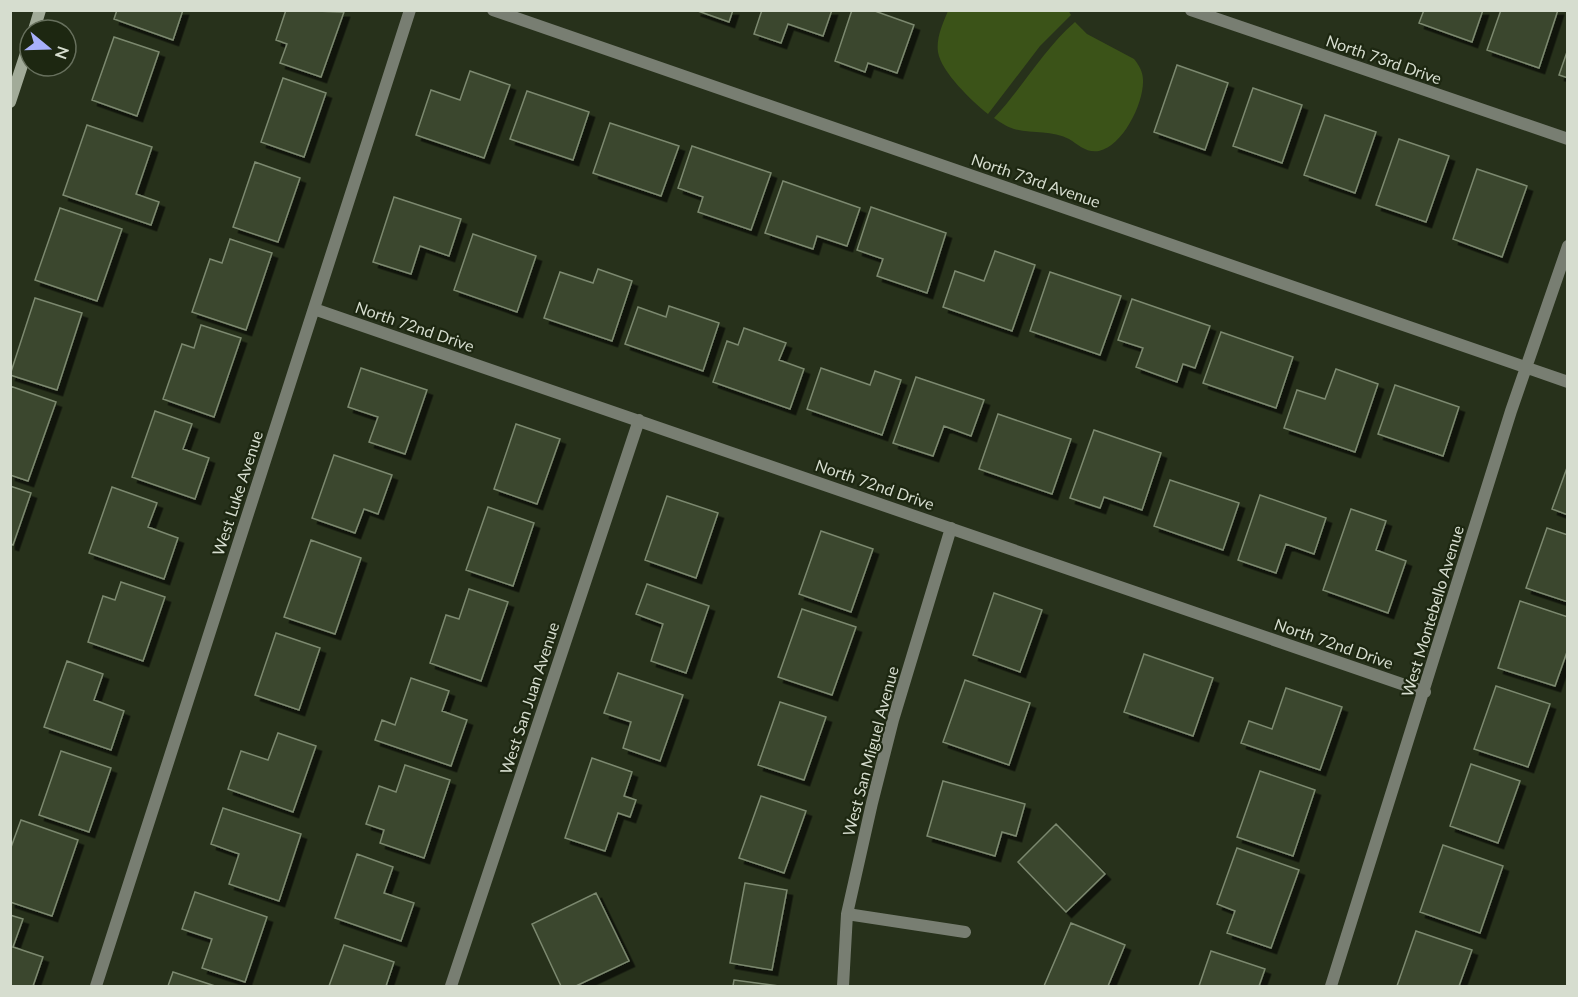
<svg xmlns="http://www.w3.org/2000/svg" width="1578" height="997" font-family="Lato,sans-serif">
	<defs>
		<filter id="shadow"><feDropShadow dx="5.5" dy="5.5" stdDeviation="0" flood-color="#0009"/></filter>
	</defs>
	<rect width="100%" height="100%" fill="#27311b"/>
	<path fill="#3b5318" d="M 1068,10 L 1071,15 L 1040,46 L 988,114 C 972,101 941,72 938,52 C 936,38 943,23 948,11 Z
		M 1075,22 L 1087,34 L 1134,59 C 1139,65 1143,72 1143,80 C 1144,103 1123,146 1099,151 C 1086,153 1079,145 1069,139 C 1052,130 1032,134 1014,129 C 1007,127 1000,122 994,118 C 1023,87 1043,50 1075,22 Z"/>
	<path fill="#3b462e" stroke="#7c896f" stroke-width="1.5" filter="url(#shadow)" d="M 117,10 L 183,10 L 173,40 L 114,19 Z
		M 286,10 L 344,12 L 321,77 L 280,63 L 287,44 L 276,40 Z
		M 695,10 L 733,10 L 729,22 Z
		M 762,10 L 832,10 L 823,36 L 788,24 L 781,43 L 754,34 Z
		M 852,10 L 872,10 L 914,25 L 897,73 L 868,63 L 865,72 L 835,61 Z
		M 1424,10 L 1483,10 L 1472,42 L 1419,23 Z
		M 1501,10 L 1558,10 L 1539,68 L 1487,50 Z
		M 114,37 L 159,52 L 137,116 L 92,100 Z
		M 1568,49 L 1568,78 L 1559,75 Z
		M 1177,65 L 1228,83 L 1205,150 L 1154,132 Z
		M 470,71 L 510,85 L 484,158 L 416,135 L 431,90 L 460,100 Z
		M 283,78 L 326,93 L 304,157 L 261,142 Z
		M 1253,88 L 1302,105 L 1282,163 L 1233,146 Z
		M 527,91 L 589,112 L 573,160 L 510,139 Z
		M 1325,115 L 1376,132 L 1355,193 L 1304,175 Z
		M 610,123 L 679,146 L 661,196 L 593,173 Z
		M 87,125 L 152,147 L 136,194 L 159,202 L 151,225 L 63,195 Z
		M 1399,139 L 1449,156 L 1426,222 L 1376,205 Z
		M 692,146 L 771,173 L 751,230 L 698,212 L 703,197 L 678,188 Z
		M 255,162 L 300,178 L 278,242 L 233,227 Z
		M 1477,169 L 1527,186 L 1502,257 L 1453,239 Z
		M 783,181 L 860,208 L 847,246 L 817,236 L 813,249 L 765,233 Z
		M 394,197 L 461,219 L 449,256 L 420,246 L 411,274 L 373,262 Z
		M 871,207 L 946,233 L 927,293 L 877,276 L 883,259 L 857,250 Z
		M 60,208 L 122,229 L 97,301 L 35,280 Z
		M 473,234 L 536,256 L 517,312 L 454,290 Z
		M 230,239 L 272,253 L 246,330 L 192,312 L 210,259 L 222,263 Z
		M 995,251 L 1035,265 L 1012,331 L 943,307 L 955,271 L 984,281 Z
		M 598,269 L 632,281 L 612,341 L 544,318 L 560,272 L 593,283 Z
		M 1050,272 L 1121,296 L 1100,355 L 1030,331 Z
		M 35,298 L 82,313 L 57,390 L 10,375 Z
		M 1132,299 L 1210,326 L 1195,368 L 1183,364 L 1177,382 L 1136,367 L 1143,348 L 1118,340 Z
		M 669,306 L 719,323 L 703,371 L 625,344 L 638,307 L 666,317 Z
		M 201,325 L 241,338 L 214,417 L 163,399 L 182,344 L 194,348 Z
		M 744,328 L 786,343 L 779,360 L 804,369 L 790,409 L 713,382 L 727,341 L 738,345 Z
		M 1221,332 L 1293,357 L 1276,408 L 1203,383 Z
		M 361,368 L 427,390 L 405,454 L 369,442 L 378,417 L 348,407 Z
		M 821,368 L 870,385 L 875,371 L 901,380 L 882,435 L 807,409 Z
		M 1336,369 L 1378,384 L 1355,452 L 1284,428 L 1297,390 L 1325,399 Z
		M 916,377 L 984,400 L 971,436 L 944,426 L 933,456 L 893,443 Z
		M 1395,385 L 1459,407 L 1443,456 L 1378,434 Z
		M 10,386 L 56,402 L 28,481 L 10,475 Z
		M 155,411 L 192,424 L 183,449 L 209,458 L 195,499 L 132,477 Z
		M 998,414 L 1071,439 L 1052,494 L 979,469 Z
		M 516,424 L 560,439 L 537,504 L 494,489 Z
		M 1094,430 L 1161,453 L 1142,510 L 1104,497 L 1100,508 L 1070,498 Z
		M 334,455 L 392,475 L 378,514 L 364,509 L 355,533 L 312,518 Z
		M 1568,465 L 1568,515 L 1552,509 Z
		M 1170,480 L 1239,503 L 1223,550 L 1154,526 Z
		M 10,486 L 31,493 L 13,545 L 10,544 Z
		M 112,487 L 157,503 L 148,527 L 178,538 L 164,579 L 89,553 Z
		M 1260,495 L 1326,518 L 1314,554 L 1286,544 L 1276,573 L 1238,560 Z
		M 667,496 L 718,513 L 696,578 L 645,560 Z
		M 488,507 L 534,523 L 513,586 L 466,570 Z
		M 1351,509 L 1386,521 L 1376,550 L 1406,561 L 1388,613 L 1323,590 Z
		M 1547,528 L 1568,535 L 1568,602 L 1526,588 Z
		M 821,531 L 873,549 L 851,612 L 799,594 Z
		M 311,540 L 361,558 L 335,634 L 284,617 Z
		M 121,582 L 165,597 L 143,661 L 88,642 L 103,596 L 115,600 Z
		M 647,584 L 709,606 L 686,673 L 651,661 L 663,624 L 636,614 Z
		M 469,589 L 508,602 L 481,681 L 430,663 L 446,615 L 459,619 Z
		M 994,593 L 1042,610 L 1020,672 L 973,655 Z
		M 1520,601 L 1568,617 L 1568,649 L 1555,686 L 1498,668 Z
		M 802,609 L 856,627 L 832,695 L 778,677 Z
		M 276,633 L 320,648 L 299,710 L 255,695 Z
		M 1144,654 L 1213,678 L 1193,736 L 1124,712 Z
		M 67,661 L 103,674 L 94,700 L 124,711 L 111,750 L 44,727 Z
		M 618,673 L 683,695 L 660,761 L 623,748 L 631,722 L 604,713 Z
		M 411,678 L 449,691 L 442,711 L 467,720 L 451,766 L 375,740 L 382,720 L 395,725 Z
		M 965,680 L 1030,703 L 1009,765 L 943,742 Z
		M 1496,686 L 1550,704 L 1528,767 L 1474,749 Z
		M 1286,688 L 1342,707 L 1320,770 L 1241,743 L 1249,721 L 1272,729 Z
		M 780,702 L 826,717 L 804,780 L 758,765 Z
		M 278,733 L 316,746 L 293,812 L 228,789 L 241,751 L 268,760 Z
		M 61,751 L 111,768 L 89,832 L 39,815 Z
		M 592,758 L 632,772 L 624,796 L 636,800 L 630,817 L 618,813 L 605,851 L 565,838 Z
		M 1471,764 L 1520,781 L 1498,843 L 1450,826 Z
		M 405,765 L 450,780 L 424,858 L 380,843 L 384,830 L 366,824 L 379,786 L 396,792 Z
		M 1260,771 L 1315,790 L 1293,856 L 1237,837 Z
		M 943,781 L 1025,804 L 1016,836 L 1002,832 L 995,856 L 927,836 Z
		M 761,796 L 806,811 L 784,873 L 739,858 Z
		M 223,808 L 301,834 L 279,901 L 229,884 L 239,854 L 211,844 Z
		M 21,820 L 78,840 L 52,916 L 10,902 L 10,850 Z
		M 1056,824 L 1105,874 L 1066,912 L 1018,862 Z
		M 1443,845 L 1503,866 L 1480,933 L 1420,912 Z
		M 1237,848 L 1299,870 L 1271,948 L 1227,933 L 1235,911 L 1217,904 Z
		M 357,854 L 393,867 L 384,893 L 414,903 L 401,941 L 335,918 Z
		M 745,883 L 787,890 L 772,970 L 730,963 Z
		M 195,892 L 267,917 L 245,982 L 202,968 L 212,939 L 182,929 Z
		M 596,893 L 629,961 L 576,986 L 561,986 L 532,924 Z
		M 10,915 L 23,919 L 13,947 L 43,957 L 33,986 L 10,986 Z
		M 1071,923 L 1125,945 L 1108,986 L 1044,986 Z
		M 1416,931 L 1472,950 L 1459,986 L 1397,986 Z
		M 344,945 L 394,962 L 386,986 L 329,986 Z
		M 1211,951 L 1265,969 L 1259,986 L 1199,986 Z
		M 173,972 L 215,986 L 168,986 Z
		M 734,980 L 779,986 L 733,986 Z"/>
	<g fill="none" stroke-linecap="round" stroke-linejoin="round">
		<path stroke="#787e72" stroke-width="12" d="M 493,10 L 1568,382
			M 1191,10 L 1568,139
			M 314,309 L 1425,692
			M 847,914 L 965,932
			M 96,986 L 410,10
			M 451,986 L 639,420
			M 843,986 L 847,914 L 872,803 L 893,720 L 951,528
			M 1331,986 L 1511,411 L 1568,246"/>
		<path stroke="#a2ab99" stroke-width="12" d="M 34,30 L 40,10
			M 10,102 L 30,41"/>
	</g>
	<g text-anchor="middle" dominant-baseline="central" stroke-width="4.5" stroke-linejoin="round" paint-order="stroke">
		<g font-size="16" fill="#d6ddcf" stroke="#1d2711">
			<text transform="translate(1384 59) rotate(19)">North 73rd Drive</text>
			<text transform="translate(1036 180) rotate(19)">North 73rd Avenue</text>
			<text transform="translate(415 326) rotate(19)">North 72nd Drive</text>
			<text transform="translate(875 484) rotate(19)">North 72nd Drive</text>
			<text transform="translate(237 493) rotate(-72)">West Luke Avenue</text>
			<text transform="translate(1432 611) rotate(-73)">West Montebello Avenue</text>
			<text transform="translate(1334 643) rotate(19)">North 72nd Drive</text>
			<text transform="translate(529 698) rotate(-72)">West San Juan Avenue</text>
			<text transform="translate(870 751) rotate(-75)">West San Miguel Avenue</text>
		</g>
	</g>
	<rect width="1578" height="997" fill="none" stroke="#d6ddcf" stroke-width="24"/>
	<g transform="translate(48 48) rotate(109)"><circle r="28" fill="#1d2711" stroke="#67705d" stroke-width="1.5"/>
	<path d="M0-4.5L10 22L0 15L-10 22Z" fill="#a8b0fc"/>
	<text y="-9" font-size="16" font-weight="bold" text-anchor="middle" fill="#d6ddcf">N</text>
	</g>
</svg>
